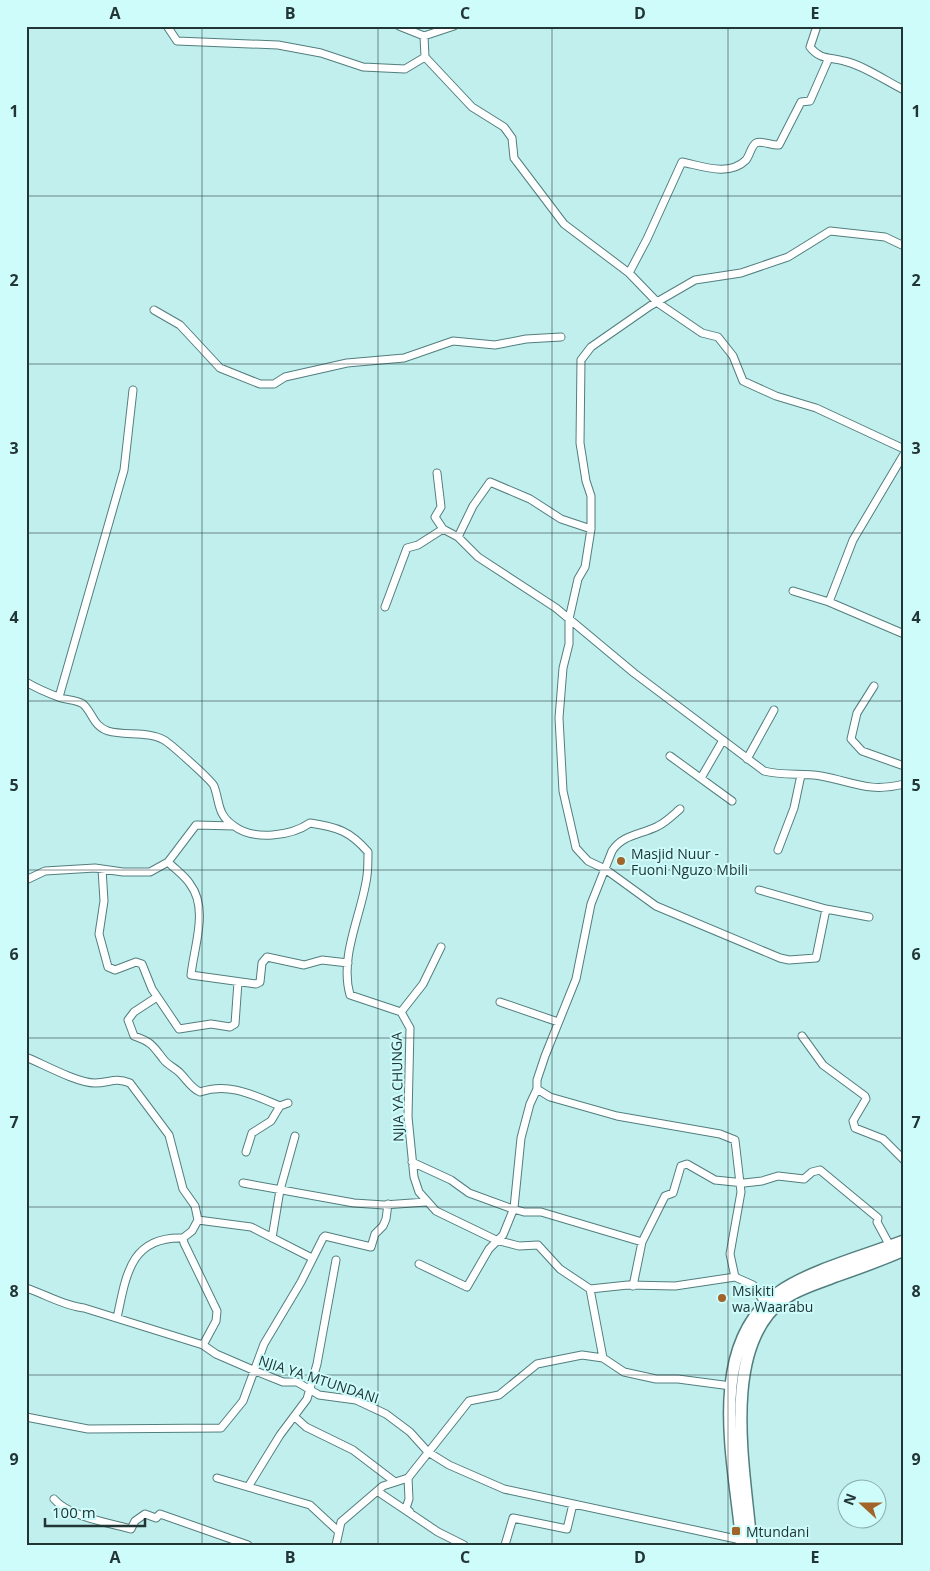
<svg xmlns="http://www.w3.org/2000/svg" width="930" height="1571" font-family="'Open Sans',sans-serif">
	<rect width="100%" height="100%" fill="#c0efee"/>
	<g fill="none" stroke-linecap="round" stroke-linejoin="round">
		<g stroke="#527e7e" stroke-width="9">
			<path id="street" d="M 167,26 L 177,41 L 278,45 L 321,53 L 363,67 L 405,69 L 425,57 L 424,36 L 454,26
				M 399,26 L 424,36
				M 817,26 L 810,47 C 820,60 830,57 844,61 C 863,65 886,81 904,90
				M 425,57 L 472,107 L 504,127 L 512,138 L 514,158 L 564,224 L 629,273
				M 828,60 L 810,101 L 801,102 L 779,145 C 772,146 762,140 756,143 C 751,146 750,155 746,160 C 729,177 702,166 682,162 L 647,239 L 629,273 L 658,303 L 702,333 L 718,337 L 733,356 L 743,381 L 776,396 L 816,408 L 904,449
				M 154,310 L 180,325 L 220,368 L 260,384 L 274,384 L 285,377 L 347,363 L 404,358 L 453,341 L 495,345 L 526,339 L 561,337
				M 904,454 L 853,540 L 829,602 L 904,634
				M 437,473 L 441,507 L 435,517 L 443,529 L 458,537 L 478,557 L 556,608 L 634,673 L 764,771 C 783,776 801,773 821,776 C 854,782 868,793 904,784
				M 458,537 L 473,506 L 490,482 L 530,499 L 561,519 L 591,529
				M 793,591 L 829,602
				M 385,607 L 407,548 L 418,545 L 443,529
				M 26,682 C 36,688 50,694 61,698 C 68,700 77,700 83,704 C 93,713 93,726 108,731 C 125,736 149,731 164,740 C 171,744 211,780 214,786 C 220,802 217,815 234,826 C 254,841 291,836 310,823 C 337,827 350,831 368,852 C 368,860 368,868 367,876 C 362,914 339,956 350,995 L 401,1012 L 410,1028 L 408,1117 L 414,1177 L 419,1192 L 436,1211 L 496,1240 L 519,1246 L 538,1245 L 560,1269 L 590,1289 L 603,1358 L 624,1372 L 656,1379 L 678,1379 L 731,1386
				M 874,686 L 857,713 L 851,739 L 862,751 L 904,766
				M 59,697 L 124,470 L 133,390
				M 670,756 L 732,801
				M 747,759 L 774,710
				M 701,778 L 723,740
				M 778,850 L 794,808 L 801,775
				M 168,862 C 175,869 185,876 190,884 C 209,909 194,946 191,975 L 256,984 L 260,982 L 262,963 L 267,957 L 304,965 L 322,960 L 348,963
				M 102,869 L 104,901 L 99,934 L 108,967 L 115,970 L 136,962 L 142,964 L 152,989 L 179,1029 L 211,1024 L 230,1027 L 235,1024 L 238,982
				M 26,880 L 45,871 L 95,868 L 123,872 L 150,872 L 168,862 L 196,825 L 234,826
				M 759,890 L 826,909 L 869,917
				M 826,909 L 816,958 L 789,960 L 780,958 L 656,906 L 605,869 L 588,861 L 576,848 L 563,791 L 559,718 L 563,668 L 569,644 L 569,619 L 578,579 L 585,567 L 591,529 L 591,496 L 586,481 L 580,443 L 581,360 L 591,347 L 650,306 L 695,280 L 741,273 L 788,257 L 830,231 L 885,237 L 904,246
				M 157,997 L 134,1012 L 128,1020 L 134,1036 C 152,1042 153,1046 164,1060 C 168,1065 175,1068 180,1073 C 187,1080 191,1088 200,1092 C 229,1082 253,1095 280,1106 L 288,1103
				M 500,1002 L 558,1022
				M 401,1012 L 423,984 L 441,947
				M 802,1036 L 823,1065 L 865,1096 L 866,1099 L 853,1121 L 855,1128 L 883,1139 L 904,1160
				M 26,1057 C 43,1064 77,1083 95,1083 C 110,1083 114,1077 130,1083 L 169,1135 L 183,1189 L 195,1206 L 198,1220 L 192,1231 L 183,1238 L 184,1243 L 217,1311 L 216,1321 L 203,1345
				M 537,1089 L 550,1097 L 617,1116 L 720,1134 L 735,1140 L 741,1192 L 730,1254 L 735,1277 L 753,1285 L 765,1304
				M 246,1152 L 252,1133 L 271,1121 L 280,1106
				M 412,1162 L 451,1180 L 469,1193 L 510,1208 L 524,1212 L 541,1212 L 642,1242 L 633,1286
				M 243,1183 L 354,1203 L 384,1205 L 426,1202
				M 198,1220 L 251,1227 L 312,1258
				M 272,1238 L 280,1190 L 295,1136
				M 642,1242 L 665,1196 L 673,1193 L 681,1166 L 687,1164 L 715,1180 L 744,1183 L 762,1181 L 778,1176 L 804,1179 L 812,1172 L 820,1170 L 878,1218 L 877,1222 L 890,1246
				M 419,1264 L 467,1287 L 489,1249 L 503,1235 L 514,1208 L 521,1138 L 530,1104 L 537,1089 L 537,1080 L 545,1056 L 576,979 L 591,904 L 612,851 C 623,834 641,835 658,826 C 666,822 673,815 680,809
				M 26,1288 C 45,1294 64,1306 84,1308 L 203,1345 L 216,1354 L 253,1370 L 283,1382 L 297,1382 L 319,1395 L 356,1400 L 386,1414 L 410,1432 L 428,1452 L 449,1465 L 504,1489 L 741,1540
				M 590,1289 L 628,1285 L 675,1286 L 735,1277
				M 117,1318 C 126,1276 130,1236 183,1238
				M 26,1417 L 88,1429 L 221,1428 L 243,1401 L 264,1344 L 301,1282 L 323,1238 L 325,1236 L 371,1247 L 375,1234 L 383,1226 L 386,1219 L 388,1204
				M 295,1417 L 306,1427 L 353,1450 L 395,1482
				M 217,1478 L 310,1505 L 338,1531
				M 408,1478 L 409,1499 L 406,1508 L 410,1512
				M 248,1487 L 280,1435 L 307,1399 L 317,1364 L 336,1260
				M 377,1491 L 438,1532 L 464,1545
				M 54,1499 C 68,1516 109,1523 131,1529 L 135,1521 L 145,1514 L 156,1518 L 160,1514 L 248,1545
				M 336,1545 L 341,1522 L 383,1486 L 408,1478 L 469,1401 L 499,1395 L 537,1364 L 582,1355 L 603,1358
				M 505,1545 L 513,1518 L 567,1529 L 573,1504"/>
		</g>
		<g stroke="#527e7e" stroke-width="14">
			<path id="primary" d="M 742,1545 C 736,1467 703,1349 778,1293 C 808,1271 867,1255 904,1241
				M 751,1545 C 746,1475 718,1347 784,1299 C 799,1288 819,1283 836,1276 C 859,1268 882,1260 904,1250"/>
		</g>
		<use href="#street" stroke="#fff" stroke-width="7"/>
		<use href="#primary" stroke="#fff" stroke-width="11"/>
	</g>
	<path fill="none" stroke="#223535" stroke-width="1" stroke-opacity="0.55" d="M 202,26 L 202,1545M 378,26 L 378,1545M 552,26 L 552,1545M 728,26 L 728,1545M 26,196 L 904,196M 26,364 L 904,364M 26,533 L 904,533M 26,701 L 904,701M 26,870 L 904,870M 26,1038 L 904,1038M 26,1207 L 904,1207M 26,1375 L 904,1375"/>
	<g fill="#a26429" stroke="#cdfcfb" stroke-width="2">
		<circle cx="621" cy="861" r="5"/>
		<circle cx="722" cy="1298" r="5"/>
		<rect x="731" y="1526" width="10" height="10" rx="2.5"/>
	</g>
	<g text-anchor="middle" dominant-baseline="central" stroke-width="4" stroke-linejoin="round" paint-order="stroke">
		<g font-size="14" fill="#223535" stroke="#cdfcfb" text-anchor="start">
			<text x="631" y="853">Masjid Nuur -<tspan x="631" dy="16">Fuoni Nguzo Mbili</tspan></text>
			<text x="732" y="1290">Msikiti<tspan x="732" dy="16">wa Waarabu</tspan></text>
			<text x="746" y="1531">Mtundani</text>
		</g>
		<g font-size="14" fill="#223535" stroke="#cdfcfb">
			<text transform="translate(397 1087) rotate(-91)">NJIA YA CHUNGA</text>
			<text transform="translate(319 1379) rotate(18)">NJIA YA MTUNDANI</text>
		</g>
	</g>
	<rect width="930" height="1571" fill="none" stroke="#cdfcfb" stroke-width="55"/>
	<g transform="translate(862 1504) rotate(291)"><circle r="24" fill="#cdfcfb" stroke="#89acac"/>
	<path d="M0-4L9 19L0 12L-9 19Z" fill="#a26429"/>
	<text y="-8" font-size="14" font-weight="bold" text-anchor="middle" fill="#223535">N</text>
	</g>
	<path d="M45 1518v8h100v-8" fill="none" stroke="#223535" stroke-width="2.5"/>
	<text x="52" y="1518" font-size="15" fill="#223535" stroke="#cdfcfb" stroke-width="4" paint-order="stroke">100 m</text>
	<rect x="28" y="28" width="874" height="1516" fill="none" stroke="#223535" stroke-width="2"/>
	<g font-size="16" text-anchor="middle" font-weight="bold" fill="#223535">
		<text x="115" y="19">A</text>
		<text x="290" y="19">B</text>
		<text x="465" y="19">C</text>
		<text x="640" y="19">D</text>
		<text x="815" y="19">E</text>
		<text x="14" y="117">1</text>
		<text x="916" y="117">1</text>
		<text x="14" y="286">2</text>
		<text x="916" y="286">2</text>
		<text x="14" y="454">3</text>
		<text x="916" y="454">3</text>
		<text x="14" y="623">4</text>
		<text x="916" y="623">4</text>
		<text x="14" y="791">5</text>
		<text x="916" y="791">5</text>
		<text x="14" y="960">6</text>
		<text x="916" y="960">6</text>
		<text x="14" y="1128">7</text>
		<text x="916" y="1128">7</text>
		<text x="14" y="1297">8</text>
		<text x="916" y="1297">8</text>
		<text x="14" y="1465">9</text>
		<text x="916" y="1465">9</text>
		<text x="115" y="1563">A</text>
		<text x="290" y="1563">B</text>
		<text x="465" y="1563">C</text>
		<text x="640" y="1563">D</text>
		<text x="815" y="1563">E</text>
	</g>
</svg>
